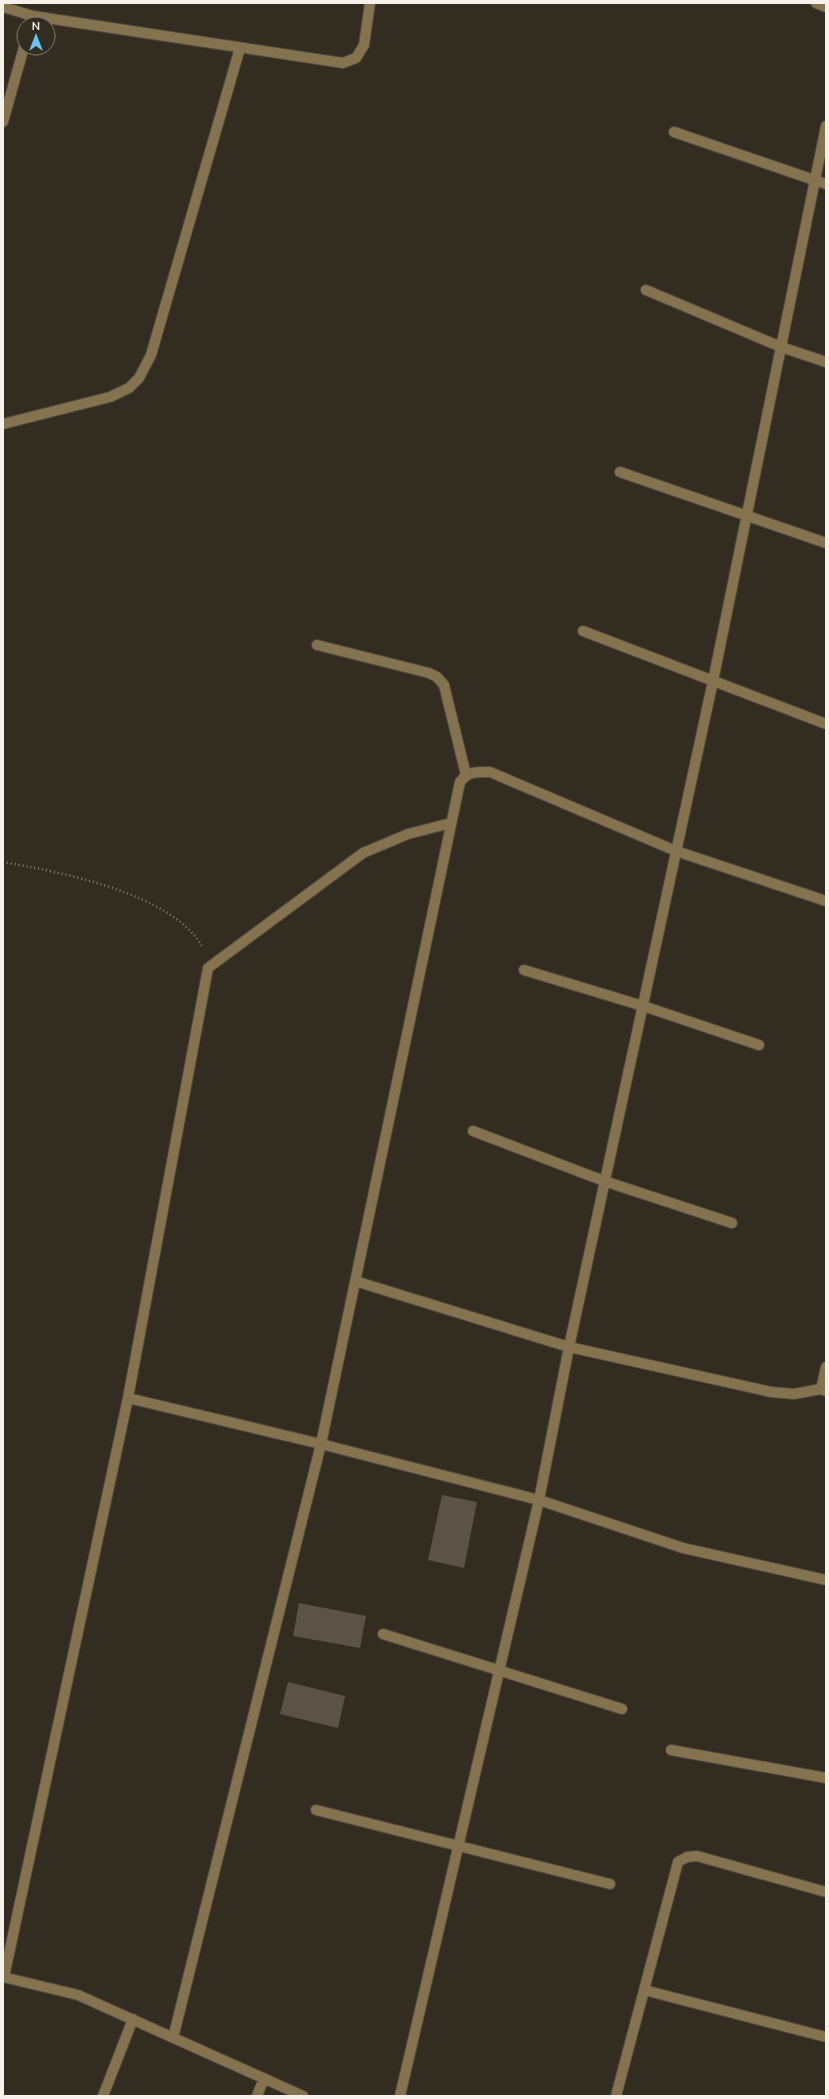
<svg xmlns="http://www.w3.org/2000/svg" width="829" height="2099" font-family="Mulish,sans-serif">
	<rect width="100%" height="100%" fill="#332d21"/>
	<path fill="#5a5346" d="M 442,1495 L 477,1502 L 464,1568 L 428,1560 Z
		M 299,1603 L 366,1616 L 360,1648 L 293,1636 Z
		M 288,1682 L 345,1696 L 338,1728 L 280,1714 Z"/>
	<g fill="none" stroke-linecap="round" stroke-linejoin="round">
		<g stroke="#4e493d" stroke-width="12">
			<path id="minor" d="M 816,3 L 826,7
				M 3,7 L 33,16 L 343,63 L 356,58 L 364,45 L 370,3
				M 3,122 L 24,47
				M 674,132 L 826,184
				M 646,290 L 781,347 L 826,362
				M 3,424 L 110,397 L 129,388 L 139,378 L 151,355 L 240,48
				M 620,472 L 826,543
				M 583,631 L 826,724
				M 317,645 L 429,673 L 437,677 L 444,685 L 466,775
				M 524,970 L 643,1006 L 759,1045
				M 473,1131 L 604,1181 L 732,1223
				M 355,1281 L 569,1347 L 771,1392 L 794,1394 L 821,1389
				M 826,1367 L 821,1389 L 826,1391
				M 128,1398 L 321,1444 L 539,1500 L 683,1548 L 826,1580
				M 383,1634 L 622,1709
				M 671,1750 L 826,1778
				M 316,1810 L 610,1884
				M 3,1977 L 78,1995 L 303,2096
				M 4,1977 L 128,1398 L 208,968 L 363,853 L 408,834 L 451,823
				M 644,1990 L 826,2037
				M 173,2038 L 321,1444 L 460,782 C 468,771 477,772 490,772 L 676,851 L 826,901
				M 103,2096 L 133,2019
				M 257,2096 L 264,2078
				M 400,2096 L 539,1500 L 569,1347 L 713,681 L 826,126
				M 616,2096 L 678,1862 L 687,1857 L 697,1856 L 826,1892"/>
		</g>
		<path stroke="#878178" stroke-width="2.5" stroke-dasharray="1 3" stroke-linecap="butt" d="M 3,862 C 60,872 171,893 202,946"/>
		<use href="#minor" stroke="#85724f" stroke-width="10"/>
	</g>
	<rect width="829" height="2099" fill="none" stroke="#f6f2eb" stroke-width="8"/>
	<g transform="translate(36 36)"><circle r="19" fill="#332d21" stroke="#817c72"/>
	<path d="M0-3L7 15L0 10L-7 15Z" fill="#6ac3f1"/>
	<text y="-6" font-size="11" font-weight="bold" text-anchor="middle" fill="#f6f2eb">N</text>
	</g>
</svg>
